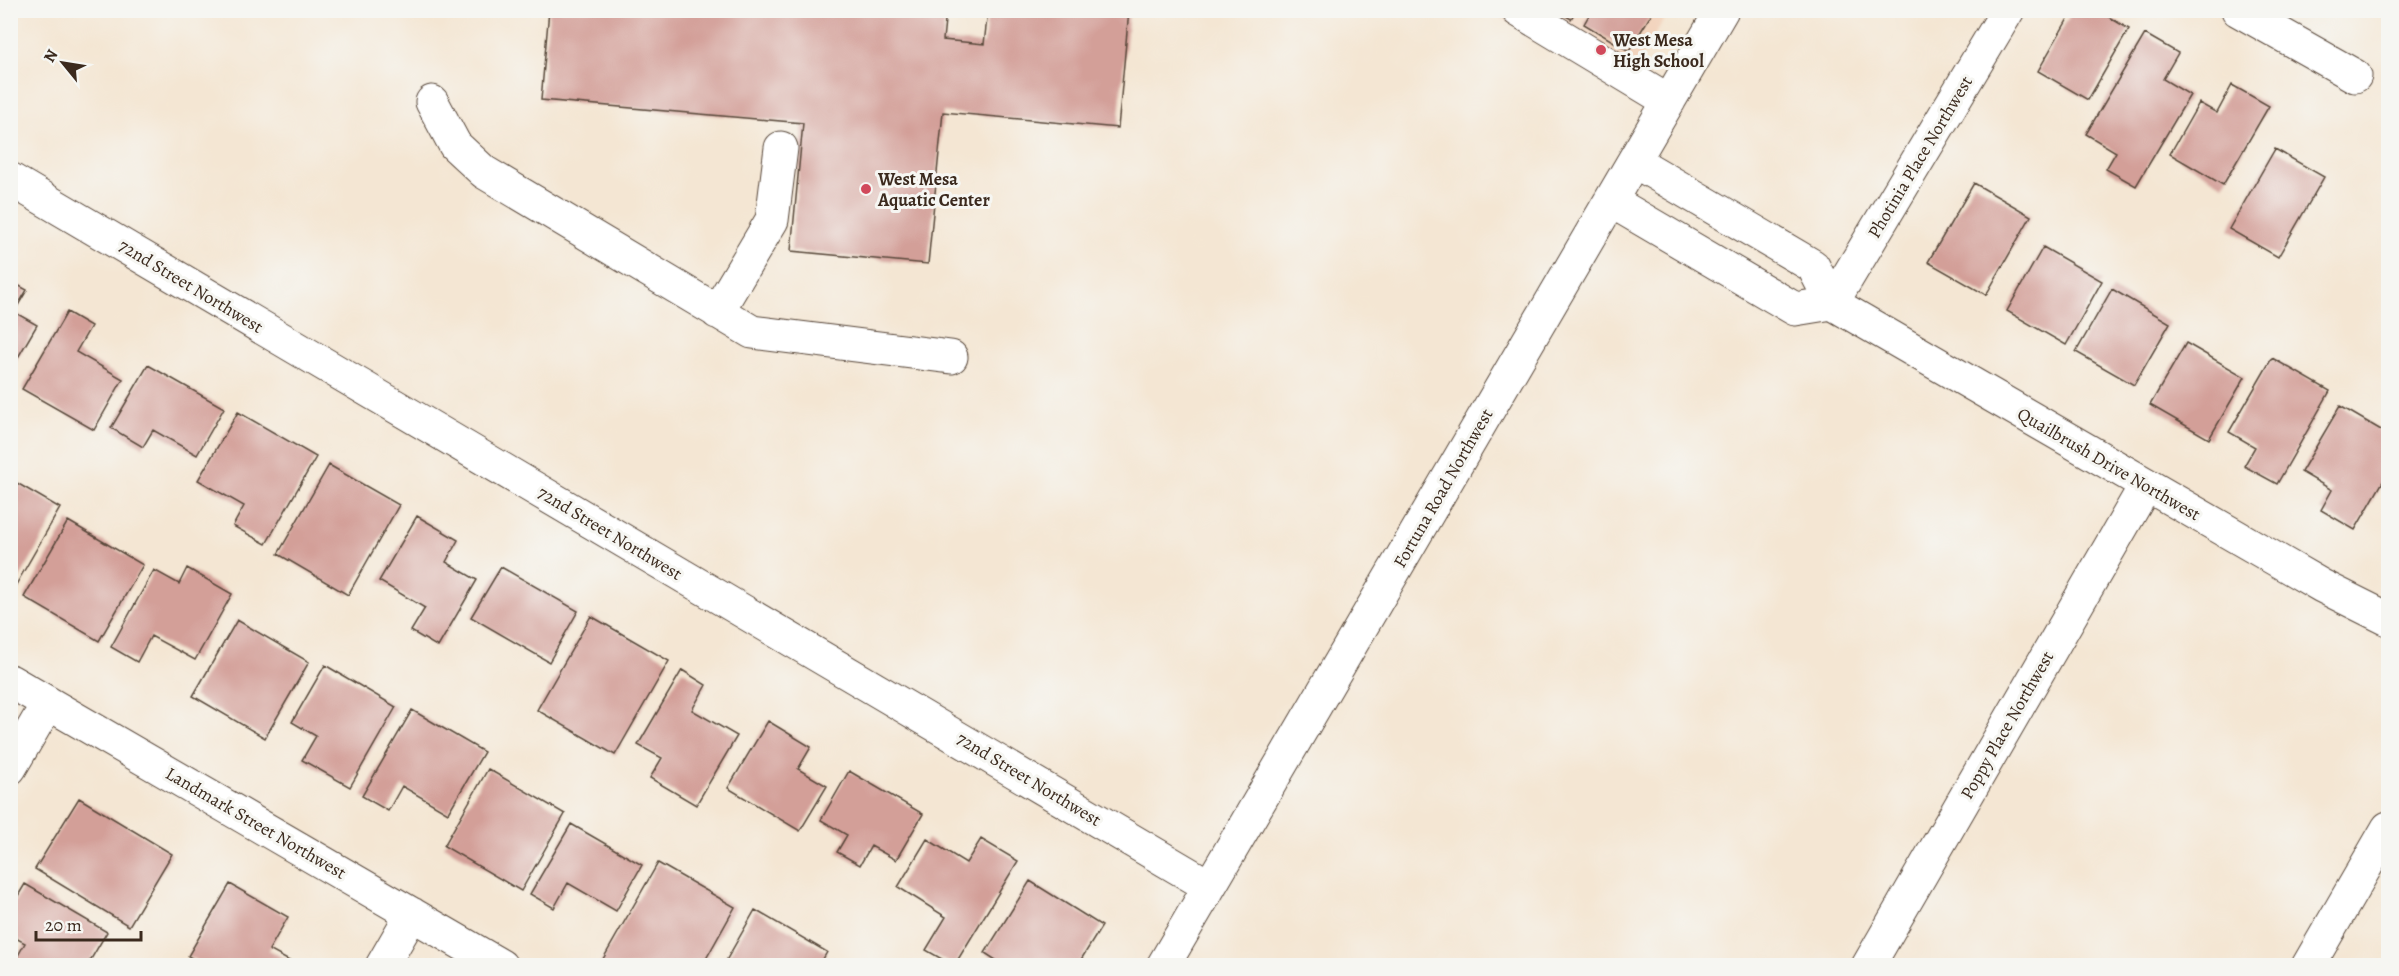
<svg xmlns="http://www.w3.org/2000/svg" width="2399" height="976" font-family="Alegreya,serif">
	<rect width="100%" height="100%" fill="#f6f6f2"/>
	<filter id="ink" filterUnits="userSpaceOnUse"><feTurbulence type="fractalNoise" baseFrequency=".0167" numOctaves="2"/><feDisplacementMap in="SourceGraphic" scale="12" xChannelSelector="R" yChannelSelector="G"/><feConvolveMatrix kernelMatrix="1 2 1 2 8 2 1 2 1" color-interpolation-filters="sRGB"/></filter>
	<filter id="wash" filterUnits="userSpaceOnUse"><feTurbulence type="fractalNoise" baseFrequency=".008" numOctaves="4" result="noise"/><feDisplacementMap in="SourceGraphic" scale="24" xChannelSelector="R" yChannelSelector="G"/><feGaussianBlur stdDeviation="1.35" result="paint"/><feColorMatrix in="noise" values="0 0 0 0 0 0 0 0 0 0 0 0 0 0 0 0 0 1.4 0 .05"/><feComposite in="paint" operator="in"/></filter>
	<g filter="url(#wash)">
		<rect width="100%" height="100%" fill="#f4e6d3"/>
		<path fill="#f2d4be" d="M 1490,11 L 1669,11 L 1623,89 Z"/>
		<g id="blocks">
			<path fill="#d39f98" d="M 549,10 L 946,10 L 943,40 L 984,44 L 988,10 L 1129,10 L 1118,128 L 943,112 L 928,264 L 791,251 L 803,123 L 541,100 Z
				M 1556,10 L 1576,10 L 1571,19 Z
				M 1592,10 L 1654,10 L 1629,51 L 1584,24 Z
				M 2073,10 L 2097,10 L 2129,29 L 2088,100 L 2038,71 Z
				M 2145,34 L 2178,53 L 2163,79 L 2190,95 L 2136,186 L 2106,169 L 2116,152 L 2086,134 Z
				M 2232,85 L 2269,106 L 2223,185 L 2170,154 L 2199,103 L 2217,113 Z
				M 2275,149 L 2324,177 L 2278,257 L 2229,229 Z
				M 1974,183 L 2031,216 L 1986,295 L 1928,262 Z
				M 2043,247 L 2102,281 L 2066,345 L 2007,311 Z
				M 10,281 L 27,290 L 14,312 L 37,325 L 10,371 Z
				M 2112,289 L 2170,323 L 2134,385 L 2076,352 Z
				M 67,312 L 91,326 L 76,352 L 123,379 L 94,430 L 22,389 Z
				M 2186,343 L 2245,377 L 2209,439 L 2150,405 Z
				M 2272,358 L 2330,391 L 2277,484 L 2244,466 L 2255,447 L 2229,432 Z
				M 148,365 L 224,408 L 197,455 L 153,430 L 143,447 L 111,428 Z
				M 2340,406 L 2388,434 L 2388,473 L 2355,530 L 2321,510 L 2332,490 L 2301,472 Z
				M 238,412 L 316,457 L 266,544 L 233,526 L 244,506 L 198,480 Z
				M 329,465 L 399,505 L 348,595 L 278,554 Z
				M 10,479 L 60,508 L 13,590 L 10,588 Z
				M 417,516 L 458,540 L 446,562 L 477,580 L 438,647 L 411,631 L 425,608 L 379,581 Z
				M 68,521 L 143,565 L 99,641 L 24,597 Z
				M 501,567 L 578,611 L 549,662 L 471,617 Z
				M 187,568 L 232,594 L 195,660 L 151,636 L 137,662 L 111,647 L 154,570 L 179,584 Z
				M 591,616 L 669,661 L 615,755 L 537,710 Z
				M 237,620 L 309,662 L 265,738 L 193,696 Z
				M 325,665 L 396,707 L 350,787 L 302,760 L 316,736 L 292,722 Z
				M 682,670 L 706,685 L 692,710 L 737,736 L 696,805 L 650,778 L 662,758 L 638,745 Z
				M 412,710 L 484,752 L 448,813 L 402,786 L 388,811 L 362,796 Z
				M 768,721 L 811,747 L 798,769 L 827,786 L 800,831 L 728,788 Z
				M 488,769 L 565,814 L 521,891 L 444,846 Z
				M 849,771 L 923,814 L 896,860 L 871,846 L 860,865 L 837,852 L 847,835 L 821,820 Z
				M 79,798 L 172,854 L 129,926 L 35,869 Z
				M 571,824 L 642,865 L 616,911 L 568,883 L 554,908 L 530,894 Z
				M 927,839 L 966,863 L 981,839 L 1018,861 L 954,966 L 926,950 L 946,917 L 898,887 Z
				M 658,863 L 735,907 L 702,966 L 599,966 Z
				M 1030,881 L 1102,926 L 1077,966 L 1005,966 L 985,953 Z
				M 25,884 L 107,932 L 87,966 L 12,966 L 25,943 L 10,935 L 10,909 Z
				M 230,884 L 288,917 L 269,950 L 293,963 L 291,966 L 205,966 L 188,956 Z
				M 755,910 L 827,952 L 819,966 L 723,966 Z"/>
		</g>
	</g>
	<g filter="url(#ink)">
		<use href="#blocks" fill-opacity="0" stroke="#574639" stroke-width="1.5"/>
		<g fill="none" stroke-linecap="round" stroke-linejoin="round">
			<g stroke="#574639" stroke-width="35">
				<path id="minor" d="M 1518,10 L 1669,101
					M 2238,10 L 2355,76
					M 432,102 L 455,145 L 484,172 L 752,332 L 951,357
					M 1634,161 L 1813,266 L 1832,303 L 2322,586 L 2388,619
					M 10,179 L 1209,886
					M 1611,201 L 1795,309 L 1832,303
					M 1832,303 L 2008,10
					M 717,312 L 772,220 L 781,148
					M 10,681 L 501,966
					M 10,768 L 48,703
					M 382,966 L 412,914
					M 1163,966 L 1722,10
					M 1868,966 L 2146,485
					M 2308,966 L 2388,828"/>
			</g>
			<use href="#minor" stroke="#fff" stroke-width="33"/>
		</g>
	</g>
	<g fill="#d1495b" stroke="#f6f6f2" stroke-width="2">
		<circle cx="1601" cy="50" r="6"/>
		<circle cx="866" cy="189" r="6"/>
	</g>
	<g text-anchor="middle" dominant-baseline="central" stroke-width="6" stroke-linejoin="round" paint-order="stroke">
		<g font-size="18" font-weight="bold" fill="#3b2a1e" stroke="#f6f6f2" text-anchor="start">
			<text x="1613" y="40">West Mesa<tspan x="1613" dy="21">High School</tspan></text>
			<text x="878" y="179">West Mesa<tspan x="878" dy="21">Aquatic Center</tspan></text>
		</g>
		<g font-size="18" fill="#3b2a1e" stroke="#f6f6f2">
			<text transform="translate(1920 157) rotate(-59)">Photinia Place Northwest</text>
			<text transform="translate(191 286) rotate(31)">72nd Street Northwest</text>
			<text transform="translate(2109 464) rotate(30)">Quailbrush Drive Northwest</text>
			<text transform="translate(1443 488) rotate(-60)">Fortuna Road Northwest</text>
			<text transform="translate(610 533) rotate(31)">72nd Street Northwest</text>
			<text transform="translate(2007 725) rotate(-60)">Poppy Place Northwest</text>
			<text transform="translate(1029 779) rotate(31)">72nd Street Northwest</text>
			<text transform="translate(256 823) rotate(30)">Landmark Street Northwest</text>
		</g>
	</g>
	<rect width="2399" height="976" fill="none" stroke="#f6f6f2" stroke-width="36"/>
	<g transform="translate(63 63) rotate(300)" stroke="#f6f6f2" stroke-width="4.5" paint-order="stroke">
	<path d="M0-4.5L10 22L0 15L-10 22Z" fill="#3b2a1e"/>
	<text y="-9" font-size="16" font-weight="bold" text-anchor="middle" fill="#3b2a1e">N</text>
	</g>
	<path d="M36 931v9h105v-9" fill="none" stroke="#3b2a1e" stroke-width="3"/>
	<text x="45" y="931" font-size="18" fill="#3b2a1e" stroke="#f6f6f2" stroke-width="4.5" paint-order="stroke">20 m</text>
</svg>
